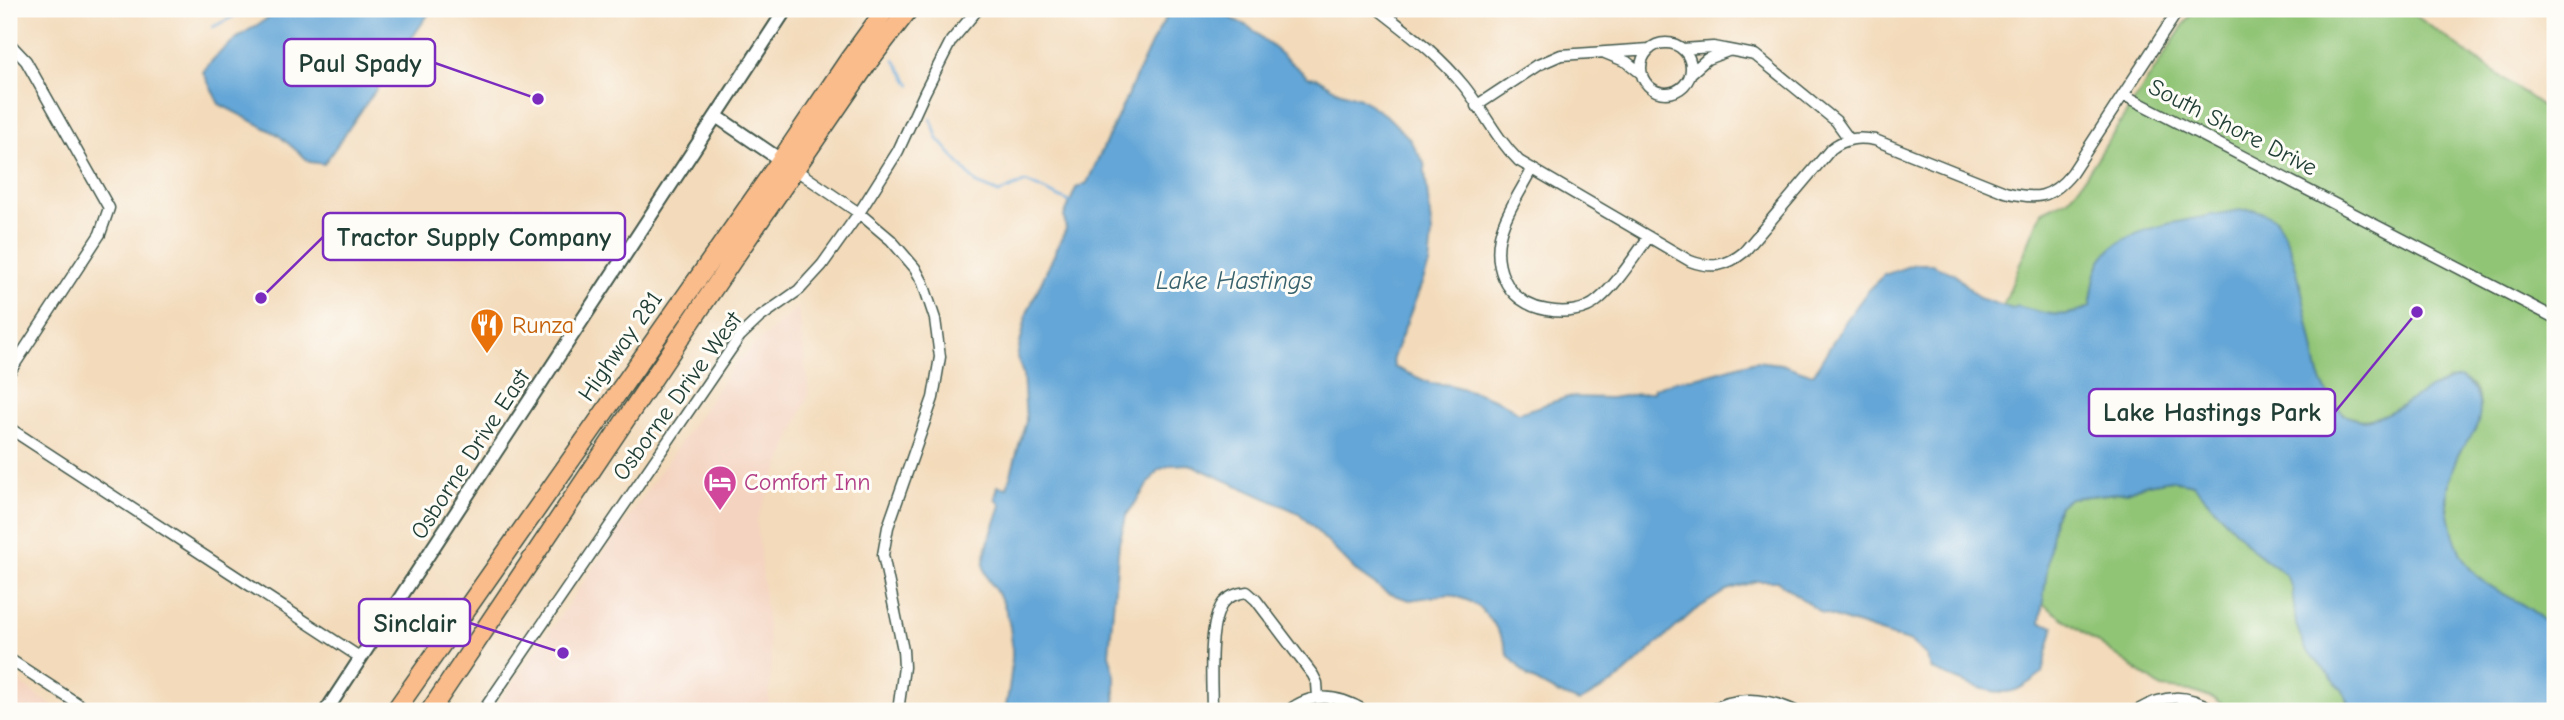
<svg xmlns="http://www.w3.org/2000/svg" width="2564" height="720" font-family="'Comic Neue',sans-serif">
	<rect width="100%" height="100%" fill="#fdfcf7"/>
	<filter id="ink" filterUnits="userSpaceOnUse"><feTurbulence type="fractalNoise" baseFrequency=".0143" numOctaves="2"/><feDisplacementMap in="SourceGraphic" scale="14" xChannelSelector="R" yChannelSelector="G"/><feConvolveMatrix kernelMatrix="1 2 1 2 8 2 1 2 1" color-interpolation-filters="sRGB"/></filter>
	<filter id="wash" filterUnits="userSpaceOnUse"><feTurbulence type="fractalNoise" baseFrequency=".00686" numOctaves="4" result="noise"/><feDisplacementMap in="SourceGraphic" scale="28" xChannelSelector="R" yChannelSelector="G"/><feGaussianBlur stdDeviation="1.57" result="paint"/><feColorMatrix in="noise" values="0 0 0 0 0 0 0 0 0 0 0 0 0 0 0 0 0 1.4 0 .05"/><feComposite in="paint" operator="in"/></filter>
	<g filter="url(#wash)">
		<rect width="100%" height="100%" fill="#f3daba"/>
		<path fill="#f4d3c0" d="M 798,307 L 809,394 L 757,520 L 771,661 L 768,711 L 494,711 L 737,361 Z
			M 9,676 L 61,711 L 9,711 Z"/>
		<path fill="#91c576" stroke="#588155" stroke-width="2" d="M 2194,9 L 2406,9 L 2555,115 L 2555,632 C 2548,625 2540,617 2532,611 C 2519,602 2503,596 2490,587 C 2462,568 2451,538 2448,505 C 2447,496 2448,482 2450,473 C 2457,445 2496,416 2473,386 C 2466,378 2459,378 2449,380 C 2395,403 2352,458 2319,376 L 2287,241 L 2276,219 L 2256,210 L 2168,224 L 2094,284 L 2090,307 C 2061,320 2046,315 2017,306 L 2013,309 L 2003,306 L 2041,212 L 2068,199 L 2078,188 Z
			M 2172,480 L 2193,484 L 2251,548 L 2286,575 L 2292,588 L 2296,624 L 2305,648 L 2342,689 L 2353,711 L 2233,711 L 2214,699 L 2190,691 L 2162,688 L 2043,604 L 2046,565 L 2054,518 L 2060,506 L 2070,498 L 2127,492 L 2147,484 Z"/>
		<path fill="#63a6d7" stroke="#417286" stroke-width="2" d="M 284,9 L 432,9 L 324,164 L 310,162 L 277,134 L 219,104 L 203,72 C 221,45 256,25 284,9 Z
			M 1171,9 L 1213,9 L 1249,27 L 1308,77 L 1317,78 L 1338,91 L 1360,98 L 1388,117 L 1408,137 L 1424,163 L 1432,234 L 1429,265 L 1393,358 L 1394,367 L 1430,383 L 1450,385 L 1481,394 L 1503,403 L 1519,413 L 1568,397 L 1610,398 L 1653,392 L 1654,388 L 1679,380 L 1699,377 L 1756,361 L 1781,364 L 1810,374 L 1814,373 L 1845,322 L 1870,288 L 1884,275 L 1915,264 L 1932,264 L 1954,274 L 1979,298 L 2013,309 L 2017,306 C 2046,314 2061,320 2090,307 C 2093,292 2094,268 2104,256 C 2126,228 2180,222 2212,215 C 2226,213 2241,208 2254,210 C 2262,211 2273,216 2277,222 C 2300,254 2309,335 2319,376 C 2356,468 2402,389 2460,378 C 2481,388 2485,413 2473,433 C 2468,440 2462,447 2458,455 C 2451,470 2447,486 2447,502 C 2448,514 2452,528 2455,539 C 2470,585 2496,587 2531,610 C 2540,616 2548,625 2555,632 L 2555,711 L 2353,711 L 2342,689 L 2305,648 L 2296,624 L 2292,588 L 2286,575 L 2251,548 L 2193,484 L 2172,480 L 2147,484 L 2127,492 L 2070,498 L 2060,506 L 2054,518 L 2040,623 L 2054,626 L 2042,673 C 2035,678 2027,685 2018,689 C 1995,700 1955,678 1932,670 L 1926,655 L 1911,642 L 1822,613 L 1777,581 L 1757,581 L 1727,590 L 1694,611 L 1616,681 L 1579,702 L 1557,693 L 1528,677 L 1508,655 L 1504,642 L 1494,624 L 1480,608 L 1469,601 L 1450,594 L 1410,600 L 1387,593 L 1358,573 L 1299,513 L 1189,464 L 1171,465 L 1158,470 L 1126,516 L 1119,543 L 1109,654 L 1115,676 L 1115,711 L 1005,711 C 1012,677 1017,639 1004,605 C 999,592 985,580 984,567 C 982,554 997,520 1001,505 L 995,498 L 998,486 L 1007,488 L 1026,421 L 1023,374 L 1017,357 L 1027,313 L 1066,229 L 1064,216 L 1076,188 L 1087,183 L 1151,44 Z"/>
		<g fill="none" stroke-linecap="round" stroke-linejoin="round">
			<path stroke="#63a6d7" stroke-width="2.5" d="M 213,27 L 248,9
				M 894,59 L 911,85
				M 931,119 L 938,139 L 977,184 L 999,193 L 1026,182 L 1070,202"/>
		</g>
	</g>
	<g filter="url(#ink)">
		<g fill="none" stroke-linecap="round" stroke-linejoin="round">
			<g stroke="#3f5548" stroke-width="13">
				<path id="minor" d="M 1378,9 C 1411,35 1437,53 1464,86 C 1484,111 1494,136 1519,161 L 1690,261 C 1711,269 1727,266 1744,252 L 1831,149 C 1845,138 1858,137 1875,140 L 2005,192 C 2036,200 2051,199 2072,173 L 2179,9
					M 9,43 L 26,61 L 109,208 L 100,234 L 9,373
					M1641 68a25 25 0 1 1 50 0a25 25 0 1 1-50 0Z
					M 1682,49 L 1713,47 L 1755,55 L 1836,121 L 1849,139
					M 1605,53 L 1627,62 L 1642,74
					M 1691,73 L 1707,59 L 1728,51
					M 2124,95 L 2555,318
					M 1476,106 L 1538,65 L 1561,55 L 1650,49
					M 796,170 L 859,213 L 891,240 L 915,268 L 923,283 L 935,319 L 940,357 L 933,398 L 888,527 L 883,555 L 903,650 L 904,667 L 898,711
					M 1532,170 C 1523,187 1511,205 1504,223 C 1489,261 1504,303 1547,310 C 1563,313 1585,312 1598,300 C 1618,283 1633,258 1649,237
					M 9,428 L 361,658
					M 9,659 L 89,711
					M 483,711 L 740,336 L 759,318 L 799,290 L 822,265 L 859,213 L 898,151 L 925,92 L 951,41 L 978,9
					M 1212,711 C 1212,684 1207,625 1223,603 C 1229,596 1238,593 1247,592 L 1256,600 L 1313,675 L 1317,683 L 1318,697
					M 1288,711 C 1313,691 1339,695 1365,711
					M 1710,711 C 1737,695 1767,698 1795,711
					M 2136,711 C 2164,694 2187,693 2215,711"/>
			</g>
			<g stroke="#3f5548" stroke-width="16">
				<path id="tertiary" d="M 716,116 L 785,163
					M 326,711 L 786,9"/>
			</g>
			<g stroke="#3f5548" stroke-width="21">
				<path id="trunk" d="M 395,711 L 781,160 L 850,58 L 886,9
					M 430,711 L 732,261 L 869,61 L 909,9"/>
			</g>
			<use href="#minor" stroke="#fff" stroke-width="10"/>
			<use href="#tertiary" stroke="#fff" stroke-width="12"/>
			<use href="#trunk" stroke="#fabc8b" stroke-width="18"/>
		</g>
	</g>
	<defs>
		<g id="restaurant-pin" transform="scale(1.75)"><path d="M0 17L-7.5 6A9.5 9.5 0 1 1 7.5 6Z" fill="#e8710a" stroke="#fdfcf7"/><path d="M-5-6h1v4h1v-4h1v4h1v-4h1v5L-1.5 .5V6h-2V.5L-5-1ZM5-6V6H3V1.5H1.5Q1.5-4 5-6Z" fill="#fff"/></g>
		<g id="hotel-pin" transform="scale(1.75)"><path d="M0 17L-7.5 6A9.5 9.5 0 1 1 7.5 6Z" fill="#d1479c" stroke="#fdfcf7"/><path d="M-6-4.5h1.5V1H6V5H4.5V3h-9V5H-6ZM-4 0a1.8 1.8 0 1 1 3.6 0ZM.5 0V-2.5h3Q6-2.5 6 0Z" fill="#fff"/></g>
	</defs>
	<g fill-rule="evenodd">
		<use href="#restaurant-pin" x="487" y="325"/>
		<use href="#hotel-pin" x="720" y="482"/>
	</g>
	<g text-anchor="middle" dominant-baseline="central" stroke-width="6" stroke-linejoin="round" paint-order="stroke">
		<g font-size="24" fill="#1f3d34" stroke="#fdfcf7">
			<text transform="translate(2233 127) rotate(27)">South Shore Drive</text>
			<text transform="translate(620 346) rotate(-55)">Highway 281</text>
			<text transform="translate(677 396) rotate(-54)">Osborne Drive West</text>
			<text transform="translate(470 454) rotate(-57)">Osborne Drive East</text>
		</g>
		<g font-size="24" fill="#c56008" stroke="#fdfcf7" text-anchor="start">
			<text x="512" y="325">Runza</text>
		</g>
		<g font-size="24" fill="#b23c85" stroke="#fdfcf7" text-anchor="start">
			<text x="744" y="482">Comfort Inn</text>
		</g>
		<g font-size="26" font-style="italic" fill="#37626d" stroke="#fdfcf7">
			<text x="1234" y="281">Lake Hastings</text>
		</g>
	</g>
	<path fill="none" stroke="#7b2cbf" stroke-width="2.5" d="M538 99L435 63M261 298L323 237M2417 312L2335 412M563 653L470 623"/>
	<g fill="#7b2cbf" stroke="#fdfcf7" stroke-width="2.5">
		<circle cx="538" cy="99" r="7"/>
		<circle cx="261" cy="298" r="7"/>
		<circle cx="2417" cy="312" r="7"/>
		<circle cx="563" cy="653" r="7"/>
	</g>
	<g fill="#fdfcf7" stroke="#7b2cbf" stroke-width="2.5">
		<rect x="284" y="39" width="151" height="47" rx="7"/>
		<rect x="323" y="213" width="302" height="47" rx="7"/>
		<rect x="2089" y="389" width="246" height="47" rx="7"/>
		<rect x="359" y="599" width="111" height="47" rx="7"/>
	</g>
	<g font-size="26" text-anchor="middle" font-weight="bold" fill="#1f3d34">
		<text x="360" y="72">Paul Spady</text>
		<text x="474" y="246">Tractor Supply Company</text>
		<text x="2212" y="421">Lake Hastings Park</text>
		<text x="415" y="632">Sinclair</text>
	</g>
	<rect width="2564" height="720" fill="none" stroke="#fdfcf7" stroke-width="35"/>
</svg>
